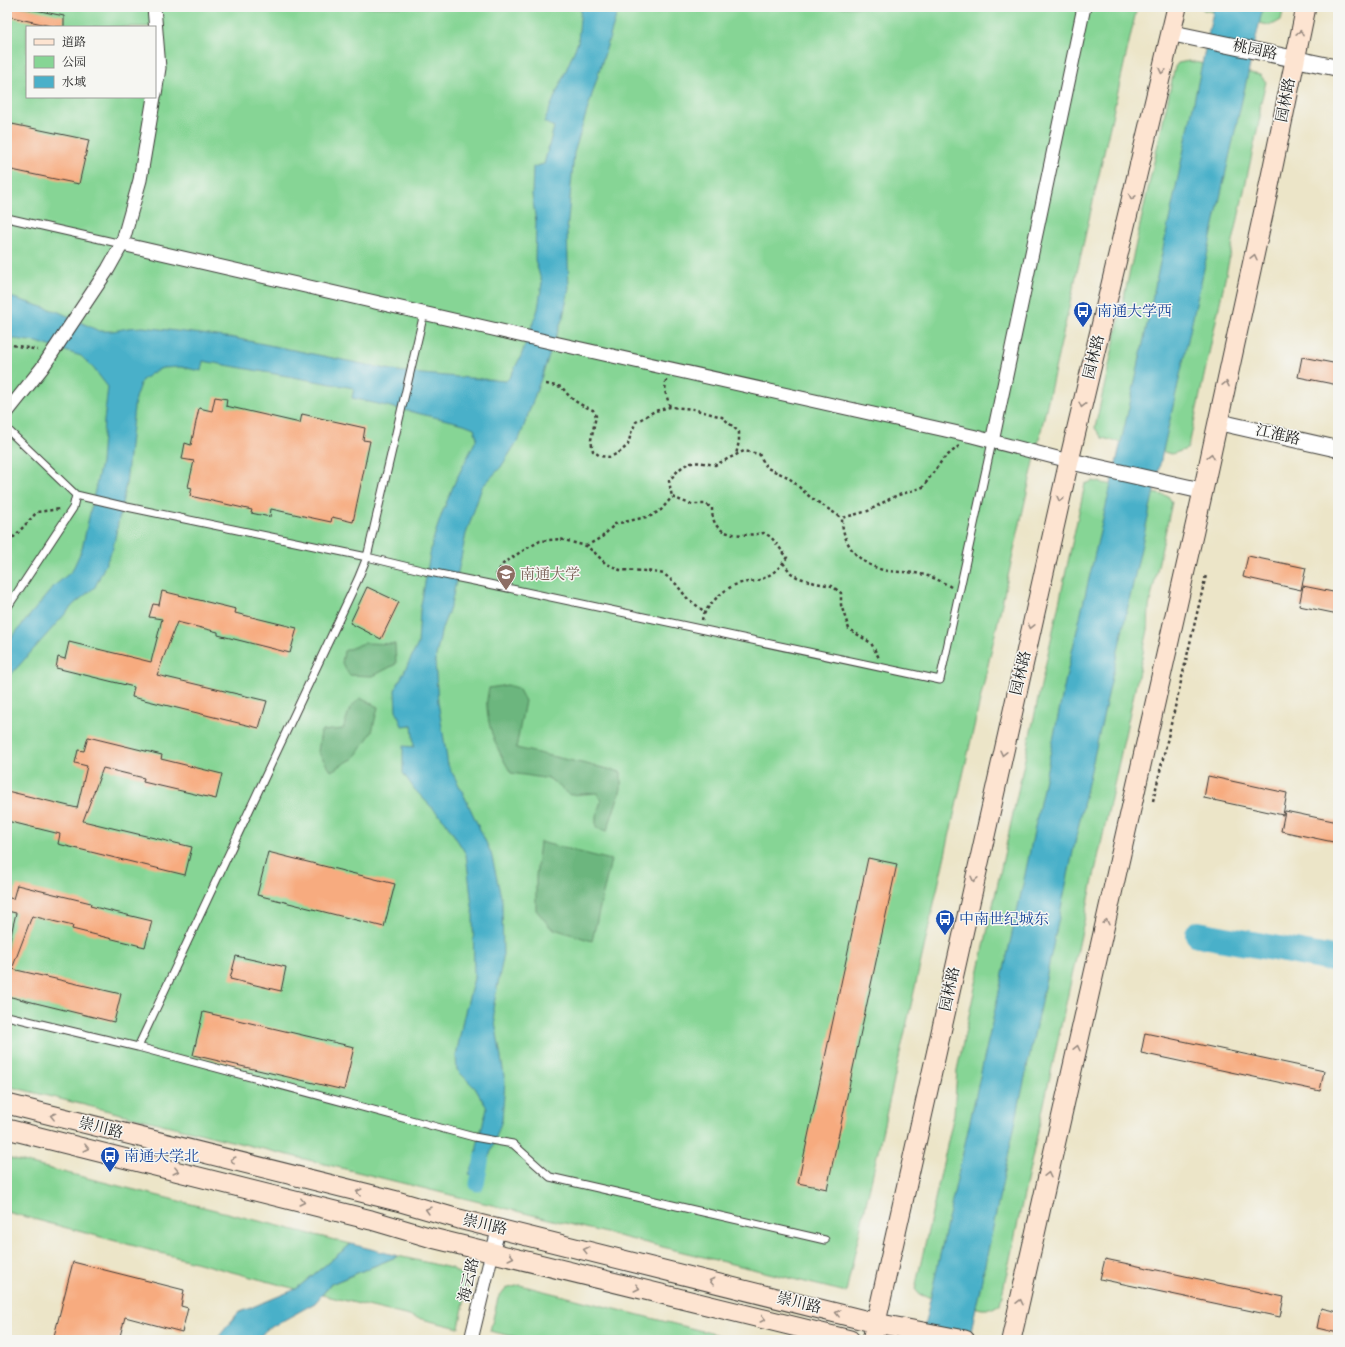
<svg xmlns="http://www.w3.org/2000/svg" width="1345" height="1347" font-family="'IM FELL DW Pica','Noto Serif SC',serif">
	<rect width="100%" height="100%" fill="#f6f6f2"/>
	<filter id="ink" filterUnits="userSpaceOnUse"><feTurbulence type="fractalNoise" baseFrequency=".025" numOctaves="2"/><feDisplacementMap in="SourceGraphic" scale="8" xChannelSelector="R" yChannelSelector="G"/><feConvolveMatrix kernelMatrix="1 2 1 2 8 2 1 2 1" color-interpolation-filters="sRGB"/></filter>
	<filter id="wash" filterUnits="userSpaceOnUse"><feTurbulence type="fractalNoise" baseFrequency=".012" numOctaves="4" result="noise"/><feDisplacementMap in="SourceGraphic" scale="16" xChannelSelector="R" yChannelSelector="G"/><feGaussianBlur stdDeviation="0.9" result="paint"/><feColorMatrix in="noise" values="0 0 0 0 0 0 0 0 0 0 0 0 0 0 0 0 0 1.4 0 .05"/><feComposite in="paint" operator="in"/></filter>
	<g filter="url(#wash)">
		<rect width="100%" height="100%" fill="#ece5c8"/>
		<path fill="#86d595" stroke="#517858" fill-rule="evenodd" d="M 7,7 L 1137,7 L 846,1292 L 7,1086 ZM 27,27 L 155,27 L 155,97 L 27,97 Z
			M 1200,7 L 1284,7 L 1281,20 L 1274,24 L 1268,25 L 1204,10 Z
			M 1189,61 L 1260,75 L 1266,82 L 1260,106 L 1260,117 L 1190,441 L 1187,449 L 1172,454 L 1102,438 L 1095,428 L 1175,67 L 1178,63 Z
			M 1093,481 L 1168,496 L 1172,502 L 1149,607 L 1148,630 L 1000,1304 L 991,1309 L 982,1309 L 920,1295 L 915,1289 L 954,1114 L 957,1070 L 1085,484 Z
			M 7,1158 L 351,1244 L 296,1289 L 7,1212 Z
			M 398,1256 L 451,1268 L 463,1276 L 467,1287 L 459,1328 L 322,1295 L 331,1284 Z
			M 520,1285 L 738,1340 L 528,1340 L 490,1331 L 498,1298 L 505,1289 Z"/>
		<path fill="#6cb67e" stroke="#44694d" d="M 364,643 L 395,644 L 396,664 L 373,676 L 349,675 L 342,663 L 344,651 Z
			M 507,685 L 518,688 L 525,701 L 516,748 L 621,772 L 621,789 L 607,831 L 596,828 L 596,816 L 601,801 L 597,793 L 570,795 L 550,779 L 511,773 C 499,753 488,731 487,707 C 486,701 488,694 489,688 Z
			M 360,698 L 378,707 L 372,732 L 354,758 L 331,771 L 318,752 L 321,731 L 343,729 L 350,708 Z
			M 540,842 L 611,860 L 592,941 L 551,928 L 536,910 L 536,876 Z"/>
		<path fill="#4ab0c9" stroke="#336672" d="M 581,7 L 619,7 L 574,153 L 567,231 L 569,289 L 563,317 L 520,437 L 501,467 L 482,487 L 466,534 L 451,605 L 442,628 L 435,661 L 438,702 L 448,765 L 461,789 L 491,853 L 502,901 L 503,958 L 493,1009 L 505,1082 L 502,1120 L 488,1160 L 479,1177 L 469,1174 L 476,1159 L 477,1146 L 487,1108 L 475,1088 L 457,1070 L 456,1056 L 463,1020 L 474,978 L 473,914 L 466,854 L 445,821 L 415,790 L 403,773 L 403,746 L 414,747 L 412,725 L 402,726 L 396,710 L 395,690 L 418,644 L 420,611 L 432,543 L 442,513 L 455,482 L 477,438 L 474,428 L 464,424 L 352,398 L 354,388 L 203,361 L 201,371 L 181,367 L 162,368 L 152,373 L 141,381 L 135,398 L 126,484 L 113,548 L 95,587 L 74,604 L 7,679 L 7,643 L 54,586 L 72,571 L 82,549 L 101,463 L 104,421 L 108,387 L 94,369 L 81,356 L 37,342 L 7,338 L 7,296 L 59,312 L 99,331 L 113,331 L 128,328 L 143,327 L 234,338 L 397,371 L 422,374 L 506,381 L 510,377 L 521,356 L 538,309 L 542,283 L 535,260 L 536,222 L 532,195 L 533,167 L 544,164 L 554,127 L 544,122 L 578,42 Z
			M 1214,7 L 1263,7 L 1080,819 L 969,1340 L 921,1340 L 1022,889 L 1067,673 L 1134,386 Z
			M 351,1244 L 398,1256 L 331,1284 L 315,1303 L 266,1330 L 257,1340 L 216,1340 L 238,1313 L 296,1289 Z"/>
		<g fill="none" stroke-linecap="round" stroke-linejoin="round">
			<path stroke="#4ab0c9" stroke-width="15" d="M 477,1184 L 482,1157"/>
			<path stroke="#4ab0c9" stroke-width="26" d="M 1198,934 L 1338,960"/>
		</g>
		<g id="blocks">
			<path fill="#f7ab7f" d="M 7,7 L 21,7 L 64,16 L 64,27 L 55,27 L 7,16 Z
				M 7,123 L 89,140 L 79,184 L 7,169 Z
				M 1302,357 L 1338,364 L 1338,385 L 1298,377 Z
				M 215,397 L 227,399 L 226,406 L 300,423 L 302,414 L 365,428 L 363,440 L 370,441 L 353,522 L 332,517 L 331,522 L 271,509 L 270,517 L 251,513 L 252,510 L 190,496 L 192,488 L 188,487 L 194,461 L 182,459 L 185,443 L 191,445 L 199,408 L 212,411 Z
				M 1248,556 L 1306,568 L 1301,590 L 1243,577 Z
				M 1303,586 L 1338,593 L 1338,614 L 1299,606 Z
				M 367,587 L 399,602 L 381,639 L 350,623 Z
				M 162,591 L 236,609 L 235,613 L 297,628 L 290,653 L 218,635 L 218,632 L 177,622 L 157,675 L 267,701 L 259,728 L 132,697 L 134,687 L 56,668 L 58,657 L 65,659 L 69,642 L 151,662 L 162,619 L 149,617 L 153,604 L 159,605 Z
				M 88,737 L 162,755 L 161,759 L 222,774 L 216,799 L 143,782 L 144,778 L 103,768 L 83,821 L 192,847 L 185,875 L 58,844 L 60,834 L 7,821 L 7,791 L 77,808 L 87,766 L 75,763 L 78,750 L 84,751 Z
				M 1208,776 L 1287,793 L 1283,815 L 1204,798 Z
				M 1285,811 L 1338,822 L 1338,843 L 1281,831 Z
				M 268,852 L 395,884 L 384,927 L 257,895 Z
				M 868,858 L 897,864 L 827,1189 L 798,1183 Z
				M 17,885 L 91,903 L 90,906 L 152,921 L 145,947 L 72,929 L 73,926 L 32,916 L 12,969 L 121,994 L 114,1022 L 7,996 L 7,952 L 16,913 L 7,911 L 7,897 L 13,899 Z
				M 236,956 L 286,967 L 281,991 L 230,979 Z
				M 203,1012 L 354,1047 L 344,1090 L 193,1055 Z
				M 1145,1033 L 1324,1071 L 1320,1091 L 1141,1053 Z
				M 1105,1259 L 1284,1297 L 1280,1317 L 1100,1279 Z
				M 73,1262 L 184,1290 L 181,1306 L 188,1308 L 182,1332 L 125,1317 L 119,1340 L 53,1340 Z
				M 1321,1308 L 1338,1312 L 1338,1333 L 1317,1328 Z"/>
		</g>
	</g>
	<g filter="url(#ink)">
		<use href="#blocks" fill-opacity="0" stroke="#3b3a36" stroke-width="1"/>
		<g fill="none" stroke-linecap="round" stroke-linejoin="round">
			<g stroke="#3b3a36" stroke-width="9">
				<path id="service" d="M 7,218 L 122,244
					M 7,429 L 76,495 L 127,507 L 367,557 L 425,571 L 489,584 L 940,680 L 992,442
					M 7,608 L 73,508 L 76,495
					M 7,1016 L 138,1047 L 474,1137 L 513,1144 L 550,1177 L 825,1240
					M 138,1047 L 358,579 L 367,557 L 424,313"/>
			</g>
			<g stroke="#3b3a36" stroke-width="15">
				<path id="minor" d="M 154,7 L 159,68 L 155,94
					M 122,244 L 523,336 L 972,436 L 1069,461
					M 7,412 L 42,368 L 108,269 L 122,244 L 140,180 L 154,97
					M 992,442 L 1084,7
					M 471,1340 L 492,1253 L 499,1228"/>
			</g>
			<g stroke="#3b3a36" stroke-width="18">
				<path id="tertiary" d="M 1171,33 L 1338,68
					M 1218,422 L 1338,449
					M 1069,461 L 1203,491"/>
			</g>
			<g stroke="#3b3a36" stroke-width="21">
				<path id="secondary" d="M 7,1104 L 397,1201 L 459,1219 L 876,1323 L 965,1340
					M 7,1129 L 371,1220 L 432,1238 L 850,1340
					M 872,1340 L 1069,461 L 1177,7
					M 1011,1340 L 1203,491 L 1264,210 L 1306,7"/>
			</g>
			<path stroke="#3b3a36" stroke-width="2.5" stroke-dasharray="3 3" stroke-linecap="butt" d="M 7,344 L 38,350
				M 666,380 L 665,391 L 670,407
				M 546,384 L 562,387 C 571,400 578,404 593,410 L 596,416 L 591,440 L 593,451 L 600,456 L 610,457 L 620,452 L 628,445 L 631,433 L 636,422 L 655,411 L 670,407 L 693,409 L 722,417 L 739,432 L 739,441 L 736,455
				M 7,534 L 14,537 L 37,512 L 60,509
				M 586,546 L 602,537 L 615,524 L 651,516 L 661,510 L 672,497
				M 783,563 L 791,573 L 797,577 L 815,583 L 832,586 L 841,593 L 841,605 L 849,629 L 871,643 L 879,658
				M 496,575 L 503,564 L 519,553 L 540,541 L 560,539 L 586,546 L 594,552 L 605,563 L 620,570 L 647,571 L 664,574 L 676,584 L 687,598 L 705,612
				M 951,587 C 941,581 931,576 920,574 C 908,571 895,573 883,570 C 858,563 842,544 842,518 L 868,511 L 893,497 L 923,487 L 943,459 L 959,446
				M 702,620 C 704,608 725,587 738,584 C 744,582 750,582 756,581 C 769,577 780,569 787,557 L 771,537 L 764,533 C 752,535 730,537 720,529 C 713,524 712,515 712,508 L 706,504 L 690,504 L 672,497 L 669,481 C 685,461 690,460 715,465 L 744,451 L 759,454 L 767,468 L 788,477 L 810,497 L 842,518
				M 1153,801 L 1206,575"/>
			<use href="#service" stroke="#fff" stroke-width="7"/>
			<use href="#minor" stroke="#fff" stroke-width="13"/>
			<use href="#tertiary" stroke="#fff" stroke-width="16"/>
			<use href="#secondary" stroke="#fde4d1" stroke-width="19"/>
		</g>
		<defs><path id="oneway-chevron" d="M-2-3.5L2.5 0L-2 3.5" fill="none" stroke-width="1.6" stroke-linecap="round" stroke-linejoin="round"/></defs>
		<g stroke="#988a80">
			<use href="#oneway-chevron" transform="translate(1300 33) rotate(-78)"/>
			<use href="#oneway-chevron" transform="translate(1162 71) rotate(103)"/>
			<use href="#oneway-chevron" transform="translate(1132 197) rotate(103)"/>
			<use href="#oneway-chevron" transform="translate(1254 257) rotate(-77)"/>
			<use href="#oneway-chevron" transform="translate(1226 384) rotate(-78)"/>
			<use href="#oneway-chevron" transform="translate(1082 405) rotate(104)"/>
			<use href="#oneway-chevron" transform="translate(1211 456) rotate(-78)"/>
			<use href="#oneway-chevron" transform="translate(1060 499) rotate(103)"/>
			<use href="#oneway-chevron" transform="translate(1031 626) rotate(103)"/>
			<use href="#oneway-chevron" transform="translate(1003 753) rotate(103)"/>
			<use href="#oneway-chevron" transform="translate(974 879) rotate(103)"/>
			<use href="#oneway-chevron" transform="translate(1106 922) rotate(-77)"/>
			<use href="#oneway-chevron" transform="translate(1077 1048) rotate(-77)"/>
			<use href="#oneway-chevron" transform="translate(53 1116) rotate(-166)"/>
			<use href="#oneway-chevron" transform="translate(86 1148) rotate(14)"/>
			<use href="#oneway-chevron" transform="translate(233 1160) rotate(-166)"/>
			<use href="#oneway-chevron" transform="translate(176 1171) rotate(14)"/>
			<use href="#oneway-chevron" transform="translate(1048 1175) rotate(-77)"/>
			<use href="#oneway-chevron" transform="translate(359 1192) rotate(-166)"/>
			<use href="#oneway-chevron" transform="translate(302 1202) rotate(14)"/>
			<use href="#oneway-chevron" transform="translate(428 1210) rotate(-164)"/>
			<use href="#oneway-chevron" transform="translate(586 1250) rotate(-166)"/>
			<use href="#oneway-chevron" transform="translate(511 1257) rotate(14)"/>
			<use href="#oneway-chevron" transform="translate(712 1281) rotate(-166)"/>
			<use href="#oneway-chevron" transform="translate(637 1288) rotate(14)"/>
			<use href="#oneway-chevron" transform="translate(1020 1302) rotate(-77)"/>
			<use href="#oneway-chevron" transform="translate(838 1313) rotate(-166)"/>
			<use href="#oneway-chevron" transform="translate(763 1319) rotate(14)"/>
		</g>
	</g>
	<defs>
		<g id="bus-pin" transform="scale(1)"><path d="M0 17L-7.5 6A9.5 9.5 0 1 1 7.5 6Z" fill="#1a4fb4" stroke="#f6f6f2"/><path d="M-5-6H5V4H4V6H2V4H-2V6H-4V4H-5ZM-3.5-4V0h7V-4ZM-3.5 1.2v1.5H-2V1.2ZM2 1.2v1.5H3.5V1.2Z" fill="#fff"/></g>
		<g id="university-pin" transform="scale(1)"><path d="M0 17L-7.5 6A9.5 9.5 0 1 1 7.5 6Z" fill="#8d6e63" stroke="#f6f6f2"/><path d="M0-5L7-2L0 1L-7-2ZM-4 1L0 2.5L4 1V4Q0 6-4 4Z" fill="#fff"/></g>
	</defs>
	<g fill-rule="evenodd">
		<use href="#bus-pin" x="1083" y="311"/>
		<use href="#university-pin" x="506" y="574"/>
		<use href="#bus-pin" x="945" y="919"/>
		<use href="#bus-pin" x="110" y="1156"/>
	</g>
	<g text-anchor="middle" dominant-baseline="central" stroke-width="3" stroke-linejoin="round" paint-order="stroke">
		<g font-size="15" fill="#1c1c1c" stroke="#f6f6f2">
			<text transform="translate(1255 50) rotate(12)">桃园路</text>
			<text transform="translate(1286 100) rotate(-79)">园林路</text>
			<text transform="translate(1094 357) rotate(-76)">园林路</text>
			<text transform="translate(1278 435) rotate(13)">江淮路</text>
			<text transform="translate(1021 673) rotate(-77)">园林路</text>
			<text transform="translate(950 989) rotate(-78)">园林路</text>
			<text transform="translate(101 1128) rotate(14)">崇川路</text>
			<text transform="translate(485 1225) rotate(13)">崇川路</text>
			<text transform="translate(469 1280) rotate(-77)">海云路</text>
			<text transform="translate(799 1303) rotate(14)">崇川路</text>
		</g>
		<g font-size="15" fill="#164399" stroke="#f6f6f2" text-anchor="start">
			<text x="1097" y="311">南通大学西</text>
			<text x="959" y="919">中南世纪城东</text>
			<text x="124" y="1156">南通大学北</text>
		</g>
		<g font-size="15" fill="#785e54" stroke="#f6f6f2" text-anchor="start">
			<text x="520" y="574">南通大学</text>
		</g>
	</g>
	<rect width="1345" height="1347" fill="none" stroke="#f6f6f2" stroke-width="24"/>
	<rect x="26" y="26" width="130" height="72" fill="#f6f6f2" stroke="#9f9f9c"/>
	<rect x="34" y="39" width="20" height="6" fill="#fde4d1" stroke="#9f9f9c"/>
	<text x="62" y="46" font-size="12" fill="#1c1c1c">道路</text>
	<rect x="34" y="56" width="20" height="12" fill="#86d595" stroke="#9f9f9c"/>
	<text x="62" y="66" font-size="12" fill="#1c1c1c">公园</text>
	<rect x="34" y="76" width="20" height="12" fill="#4ab0c9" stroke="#9f9f9c"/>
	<text x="62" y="86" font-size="12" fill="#1c1c1c">水域</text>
</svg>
